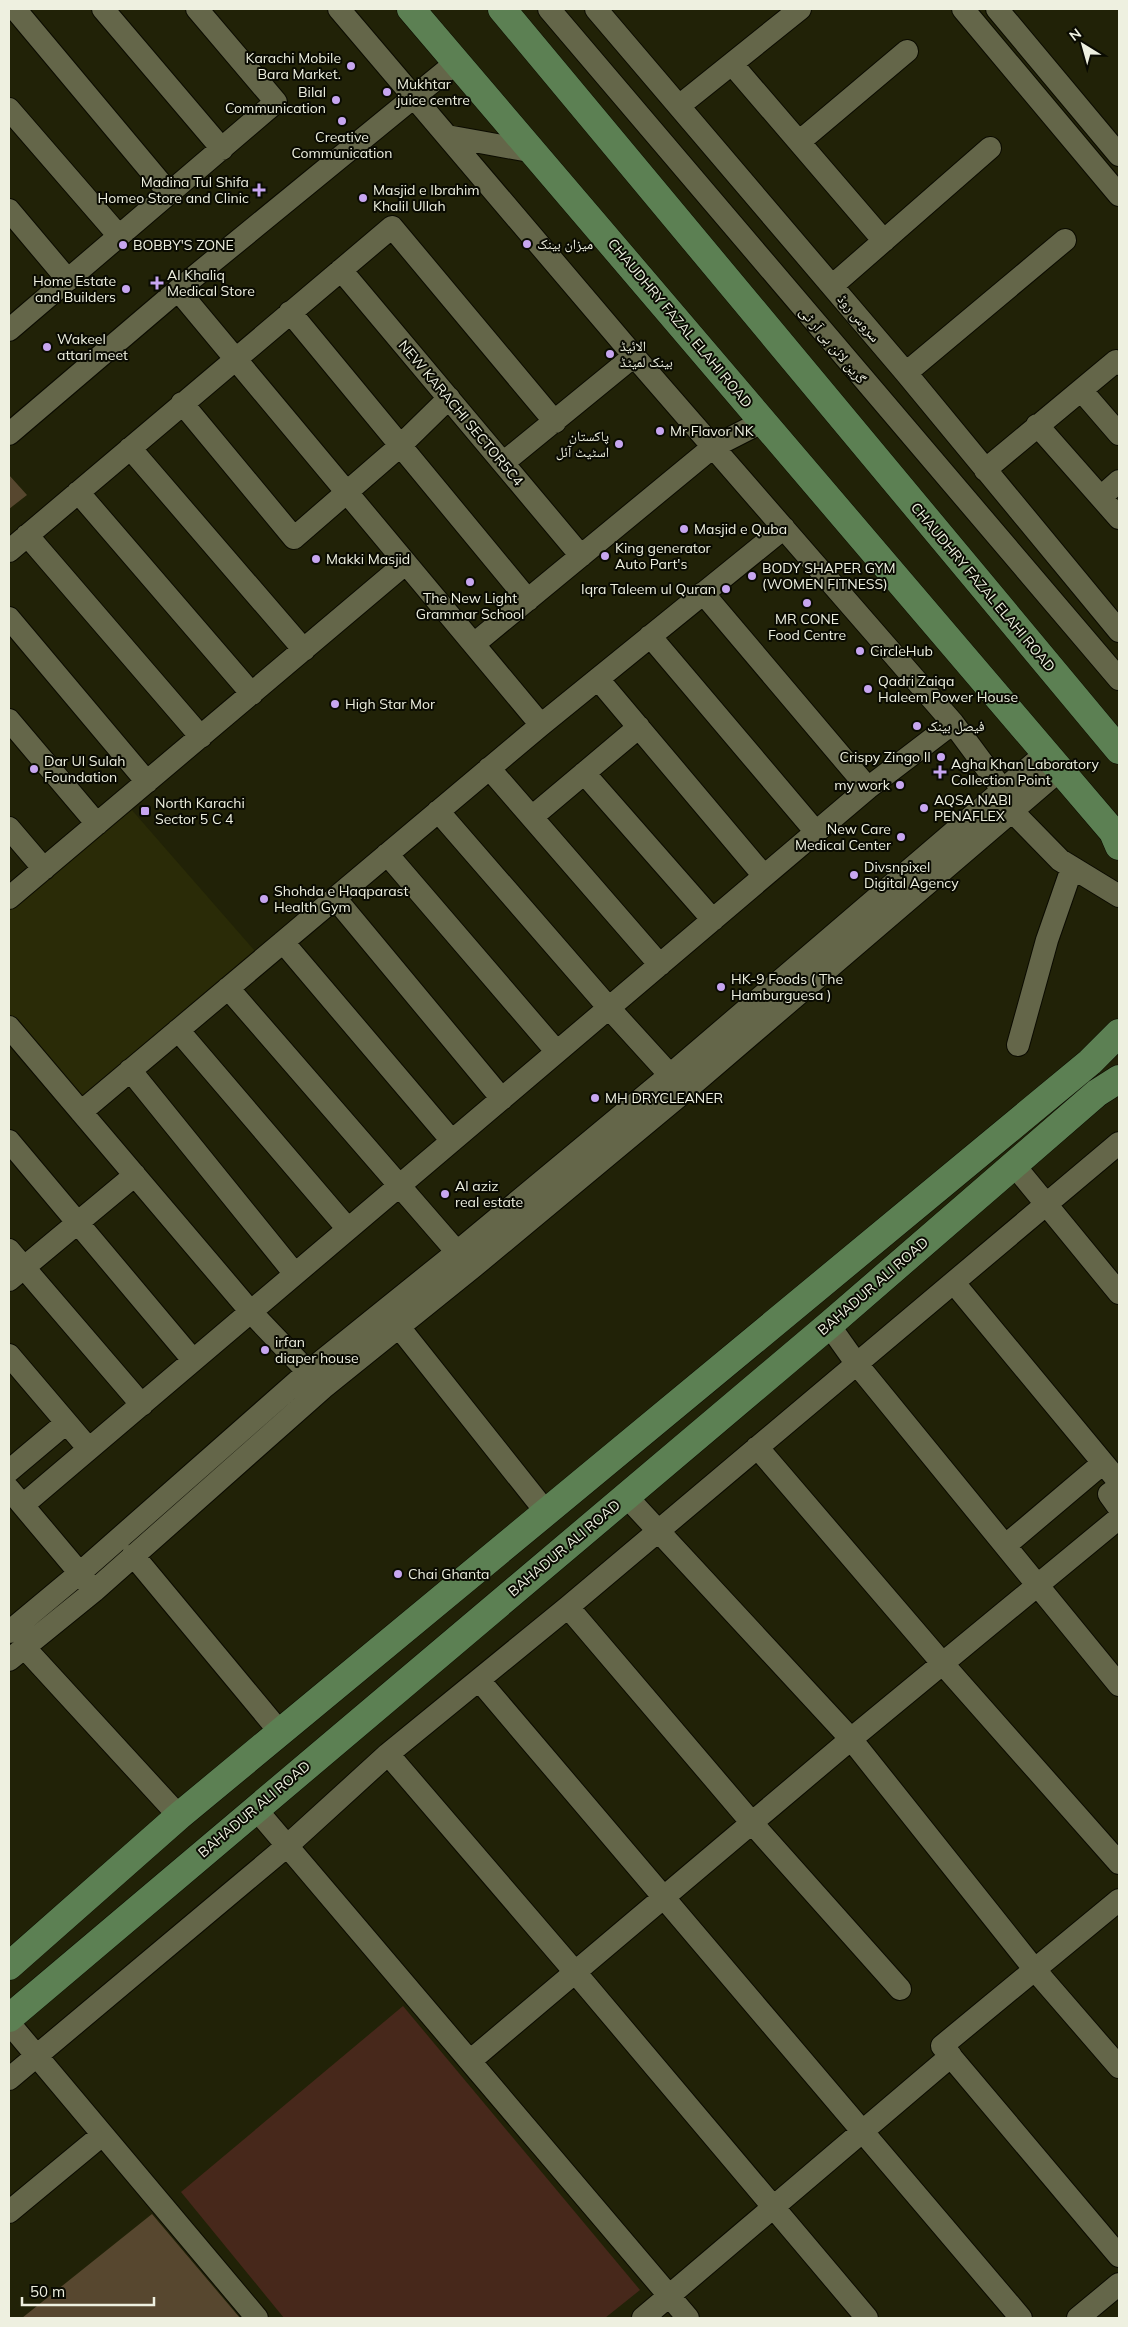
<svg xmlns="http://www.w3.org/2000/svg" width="1128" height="2327" font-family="Mulish,'Noto Naskh Arabic',sans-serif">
	<rect width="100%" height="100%" fill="#212207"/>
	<path fill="#2a2b07" d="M 124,801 L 262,959 L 81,1112 L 9,1027 L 9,898 Z"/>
	<path fill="#47281b" d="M 403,2006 L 640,2290 L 605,2318 L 284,2318 L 181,2192 Z"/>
	<path fill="#57472f" d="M 9,475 L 27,495 L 9,509 Z
		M 152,2214 L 240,2318 L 22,2318 Z"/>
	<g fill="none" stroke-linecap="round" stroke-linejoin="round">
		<g stroke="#0b0b00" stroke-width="24">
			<path id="minor" d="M 15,9 L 169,193
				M 103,9 L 222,149
				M 339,9 L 634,356 L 953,723 L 1002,789 L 1013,812 L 1060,860 L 1119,896
				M 549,9 L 1119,679
				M 596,9 L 906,373 L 1119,631
				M 963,9 L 1119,195
				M 997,9 L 1119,155
				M 732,64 L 884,241
				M 679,106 L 800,9
				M 9,109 L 119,236
				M 447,136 L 535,152
				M 799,142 L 907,51
				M 9,210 L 68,280
				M 341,270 L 581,556
				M 832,286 L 990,148
				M 178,290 L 541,725
				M 290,312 L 528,600
				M 9,330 L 276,102 L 197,9
				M 906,373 L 1065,240
				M 1081,390 L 1119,434
				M 182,403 L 294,538 L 400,446 L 449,398
				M 1037,425 L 1119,518
				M 9,434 L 178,290 L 458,61
				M 130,448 L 304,650
				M 503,463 L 634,356
				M 985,470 L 1116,361 L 1119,364
				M 78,492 L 252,694
				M 1101,497 L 1119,481
				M 27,535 L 201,737
				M 9,551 L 392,227 L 555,422
				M 703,593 L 868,788
				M 9,618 L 147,782
				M 650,636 L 816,832
				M 474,644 L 713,447 L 764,421
				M 598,679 L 764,876
				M 9,720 L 97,824
				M 489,768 L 660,965
				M 584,773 L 713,920
				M 438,811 L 609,1008 L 680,1086
				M 532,817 L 639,727
				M 9,828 L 44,869
				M 387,854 L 557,1052
				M 9,898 L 406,563
				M 335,898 L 502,1099
				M 283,942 L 452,1141
				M 228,988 L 457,1252
				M 9,1027 L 251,1312 L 308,1372
				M 178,1030 L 348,1229
				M 1018,1045 L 1047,940 L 1072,868
				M 130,1070 L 295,1274
				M 81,1112 L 541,725 L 784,528
				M 9,1141 L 193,1360
				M 1014,1165 L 1119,1293
				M 9,1250 L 142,1405
				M 9,1280 L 135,1175
				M 954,1283 L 1119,1482
				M 829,1325 L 856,1363 L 1119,1685
				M 399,1327 L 546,1512
				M 9,1355 L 89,1449
				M 757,1447 L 943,1664 L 1119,1863
				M 9,1471 L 66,1423
				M 1119,1487 L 1109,1494 L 1119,1508
				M 9,1489 L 89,1584
				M 626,1496 L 851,1739 L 1035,1970 L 1119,2067
				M 23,1505 L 868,788 L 953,723
				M 1006,1545 L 1103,1463
				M 133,1555 L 280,1732
				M 568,1607 L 752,1823 L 900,1989
				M 9,1632 L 81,1572 L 308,1372 L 457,1252 L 670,1075 L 1046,753
				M 24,1647 L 179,1816
				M 9,1660 L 94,1591 L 323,1388 L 472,1268 L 685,1091 L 1060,770
				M 479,1680 L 1021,2318
				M 388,1754 L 575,1972 L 867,2318
				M 255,1808 L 688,2318
				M 1119,1900 L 942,2046 L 1119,2256
				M 9,2023 L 257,2318
				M 470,2061 L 851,1739 L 1119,1518
				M 9,2079 L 287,1846 L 388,1754 L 568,1607 L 1119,1143
				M 9,2212 L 102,2135
				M 643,2318 L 951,2056
				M 1078,2318 L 1119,2284"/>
		</g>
		<g stroke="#0b0b00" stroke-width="29">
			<path id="major" d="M 411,9 L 1113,832 L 1119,846
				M 502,9 L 1119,750
				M 9,1966 L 179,1816 L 1090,1062 L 1119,1033
				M 9,2018 L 829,1325 L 1097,1093 L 1119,1079"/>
		</g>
		<use href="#minor" stroke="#646649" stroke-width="22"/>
		<use href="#major" stroke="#5c8053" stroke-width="28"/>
	</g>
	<g fill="#c7a6f0" stroke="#0a0b02" stroke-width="2">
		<circle cx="351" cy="66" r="5"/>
		<circle cx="387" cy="92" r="5"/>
		<circle cx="336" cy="100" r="5"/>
		<circle cx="342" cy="121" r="5"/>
		<path d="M256.5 182.5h5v5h5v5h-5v5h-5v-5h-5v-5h5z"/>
		<circle cx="363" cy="198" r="5"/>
		<circle cx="527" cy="244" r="5"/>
		<circle cx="123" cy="245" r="5"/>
		<path d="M154.5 275.5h5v5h5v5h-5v5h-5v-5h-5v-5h5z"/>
		<circle cx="126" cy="289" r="5"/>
		<circle cx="47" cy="347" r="5"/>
		<circle cx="610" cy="354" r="5"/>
		<circle cx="660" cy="431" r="5"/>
		<circle cx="619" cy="444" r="5"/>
		<circle cx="684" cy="529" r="5"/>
		<circle cx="605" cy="556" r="5"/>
		<circle cx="316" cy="559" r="5"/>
		<circle cx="752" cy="576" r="5"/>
		<circle cx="470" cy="582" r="5"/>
		<circle cx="726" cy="589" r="5"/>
		<circle cx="807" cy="603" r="5"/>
		<circle cx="860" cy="651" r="5"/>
		<circle cx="868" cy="689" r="5"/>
		<circle cx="335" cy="704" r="5"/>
		<circle cx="917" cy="726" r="5"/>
		<circle cx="941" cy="757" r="5"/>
		<circle cx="34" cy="769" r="5"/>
		<path d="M937.5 764.5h5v5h5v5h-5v5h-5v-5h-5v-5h5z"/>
		<circle cx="900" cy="785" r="5"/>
		<circle cx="924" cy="808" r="5"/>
		<rect x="140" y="806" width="10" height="10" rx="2.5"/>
		<circle cx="901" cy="837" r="5"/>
		<circle cx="854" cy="875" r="5"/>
		<circle cx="264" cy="899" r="5"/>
		<circle cx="721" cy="987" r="5"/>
		<circle cx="595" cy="1098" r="5"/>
		<circle cx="445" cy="1194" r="5"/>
		<circle cx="265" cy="1350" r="5"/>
		<circle cx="398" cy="1574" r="5"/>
	</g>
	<g text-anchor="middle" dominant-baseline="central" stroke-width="4" stroke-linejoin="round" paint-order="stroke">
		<g font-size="14" fill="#eef0e0" stroke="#0a0b02" text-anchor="start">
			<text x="341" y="58" text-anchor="end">Karachi Mobile<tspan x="341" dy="16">Bara Market.</tspan></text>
			<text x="397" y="84">Mukhtar<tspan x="397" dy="16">juice centre</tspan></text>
			<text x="326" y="92" text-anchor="end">Bilal<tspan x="326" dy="16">Communication</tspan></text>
			<text x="342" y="137" text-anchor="middle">Creative<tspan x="342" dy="16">Communication</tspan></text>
			<text x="249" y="182" text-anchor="end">Madina Tul Shifa<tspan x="249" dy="16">Homeo Store and Clinic</tspan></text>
			<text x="373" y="190">Masjid e Ibrahim<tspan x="373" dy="16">Khalil Ullah</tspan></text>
			<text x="537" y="244">میزان بینک</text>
			<text x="133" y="245">BOBBY'S ZONE</text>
			<text x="167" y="275">Al Khaliq<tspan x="167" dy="16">Medical Store</tspan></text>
			<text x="116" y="281" text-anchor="end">Home Estate<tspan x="116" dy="16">and Builders</tspan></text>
			<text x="57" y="339">Wakeel<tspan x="57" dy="16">attari meet</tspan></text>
			<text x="620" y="346">الائیڈ<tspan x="620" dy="16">بینک لمیٹڈ</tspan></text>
			<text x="670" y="431">Mr Flavor NK</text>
			<text x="609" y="436" text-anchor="end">پاکستان<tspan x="609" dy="16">اسٹیٹ آئل</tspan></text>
			<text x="694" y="529">Masjid e Quba</text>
			<text x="615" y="548">King generator<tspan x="615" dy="16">Auto Part's</tspan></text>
			<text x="326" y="559">Makki Masjid</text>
			<text x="762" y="568">BODY SHAPER GYM<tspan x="762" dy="16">(WOMEN FITNESS)</tspan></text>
			<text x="716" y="589" text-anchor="end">Iqra Taleem ul Quran</text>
			<text x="470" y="598" text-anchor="middle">The New Light<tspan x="470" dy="16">Grammar School</tspan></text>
			<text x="807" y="619" text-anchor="middle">MR CONE<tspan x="807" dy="16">Food Centre</tspan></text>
			<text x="870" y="651">CircleHub</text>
			<text x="878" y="681">Qadri Zaiqa<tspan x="878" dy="16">Haleem Power House</tspan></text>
			<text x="345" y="704">High Star Mor</text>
			<text x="927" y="726">فیصل بینک</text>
			<text x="931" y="757" text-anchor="end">Crispy Zingo II</text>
			<text x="44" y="761">Dar Ul Sulah<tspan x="44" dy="16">Foundation</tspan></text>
			<text x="951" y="764">Agha Khan Laboratory<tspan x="951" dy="16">Collection Point</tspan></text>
			<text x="890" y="785" text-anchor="end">my work</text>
			<text x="934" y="800">AQSA NABI<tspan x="934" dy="16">PENAFLEX</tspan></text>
			<text x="155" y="803">North Karachi<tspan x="155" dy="16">Sector 5 C 4</tspan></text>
			<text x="891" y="829" text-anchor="end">New Care<tspan x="891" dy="16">Medical Center</tspan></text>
			<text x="864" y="867">Divsnpixel<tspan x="864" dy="16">Digital Agency</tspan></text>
			<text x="274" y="891">Shohda e Haqparast<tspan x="274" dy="16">Health Gym</tspan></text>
			<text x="731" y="979">HK-9 Foods ( The<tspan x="731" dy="16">Hamburguesa )</tspan></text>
			<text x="605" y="1098">MH DRYCLEANER</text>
			<text x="455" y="1186">Al aziz<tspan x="455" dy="16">real estate</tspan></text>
			<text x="275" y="1342">irfan<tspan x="275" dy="16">diaper house</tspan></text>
			<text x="408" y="1574">Chai Ghanta</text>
		</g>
		<g font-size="14" fill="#eef0e0" stroke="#0a0b02">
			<text transform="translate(859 318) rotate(50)">سروس روڈ</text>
			<text transform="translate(680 323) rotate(50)">CHAUDHRY FAZAL ELAHI ROAD</text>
			<text transform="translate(833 345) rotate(50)">گرین لائن بی آر ٹی</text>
			<text transform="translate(461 413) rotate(50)">NEW KARACHI SECTOR5C4</text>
			<text transform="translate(983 587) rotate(50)">CHAUDHRY FAZAL ELAHI ROAD</text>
			<text transform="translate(873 1286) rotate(-41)">BAHADUR ALI ROAD</text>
			<text transform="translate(564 1548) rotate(-40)">BAHADUR ALI ROAD</text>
			<text transform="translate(254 1809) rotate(-40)">BAHADUR ALI ROAD</text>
		</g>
	</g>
	<rect width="1128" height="2327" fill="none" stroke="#eef0e0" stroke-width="20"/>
	<g transform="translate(1083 45) rotate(323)" stroke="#0a0b02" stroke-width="4" paint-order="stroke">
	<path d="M0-4L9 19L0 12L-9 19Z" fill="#eef0e0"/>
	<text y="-8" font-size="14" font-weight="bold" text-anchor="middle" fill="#eef0e0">N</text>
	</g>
	<path d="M22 2297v8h132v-8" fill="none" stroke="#eef0e0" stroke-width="2.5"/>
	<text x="30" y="2297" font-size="15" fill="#eef0e0" stroke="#0a0b02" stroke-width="4" paint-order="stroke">50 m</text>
</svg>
